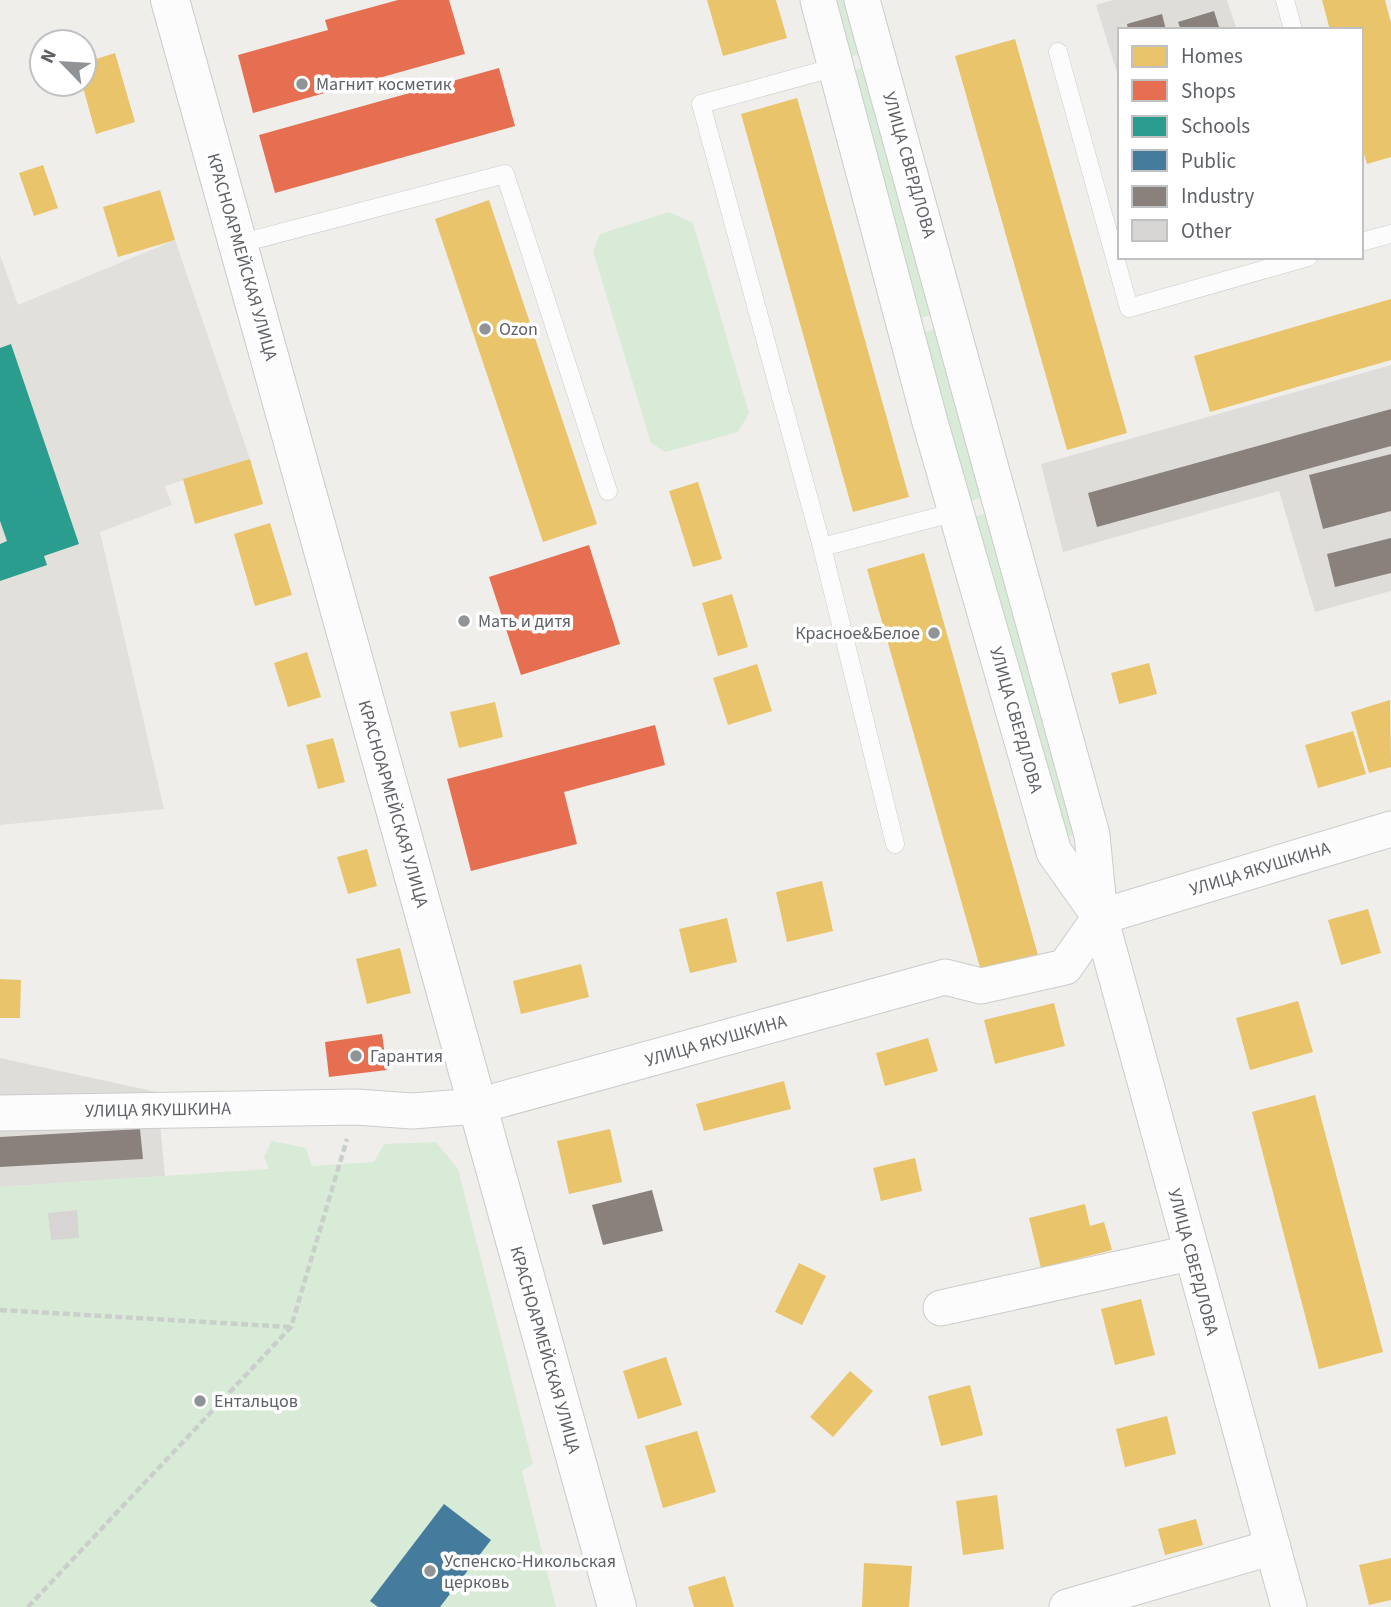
<svg xmlns="http://www.w3.org/2000/svg" width="1391" height="1607" font-family="'Source Sans 3',sans-serif">
	<rect width="100%" height="100%" fill="#efeeea"/>
	<path fill="#dfddda" d="M 1113,0 L 1227,0 L 1237,30 L 1120,30 L 1120,82 L 1096,5 Z
		M 1391,365 L 1391,591 L 1315,612 L 1279,491 L 1063,552 L 1041,464 Z
		M 0,1058 L 157,1092 L 165,1176 L 0,1187 Z"/>
	<path fill="#e2e0da" d="M 175,240 L 250,459 L 165,486 L 172,505 L 100,532 L 164,809 L 0,825 L 0,255 L 18,305 Z"/>
	<path fill="#d8ebd6" d="M 825,0 L 857,0 L 871,51 L 841,59 Z
		M 872,65 L 941,312 L 911,321 L 842,74 Z
		M 669,212 L 693,223 L 749,413 L 738,432 L 665,452 L 651,443 L 593,251 L 600,234 Z
		M 946,326 L 991,495 L 959,504 L 915,335 Z
		M 994,511 L 1085,832 L 1057,840 L 966,519 Z
		M 272,1141 L 306,1148 L 312,1166 L 374,1162 L 384,1144 L 436,1142 L 458,1169 L 533,1464 L 522,1471 L 556,1607 L 0,1607 L 0,1187 L 269,1169 L 264,1157 Z"/>
	<path fill="#e9c46a" d="M 707,0 L 776,0 L 787,38 L 723,56 Z
		M 1322,0 L 1385,0 L 1391,23 L 1391,157 L 1367,164 L 1361,144 L 1361,30 L 1330,30 Z
		M 1015,39 L 1127,433 L 1067,450 L 955,56 Z
		M 115,53 L 135,122 L 96,134 L 82,84 L 84,63 Z
		M 797,98 L 909,497 L 853,512 L 741,114 Z
		M 43,165 L 58,208 L 34,216 L 19,173 Z
		M 160,190 L 175,240 L 118,257 L 103,207 Z
		M 489,200 L 597,524 L 543,542 L 435,219 Z
		M 1391,299 L 1391,360 L 1210,412 L 1194,356 Z
		M 250,459 L 263,504 L 195,524 L 183,479 Z
		M 698,482 L 722,559 L 693,567 L 669,491 Z
		M 270,523 L 292,595 L 255,606 L 234,534 Z
		M 924,553 L 1038,955 L 981,971 L 867,569 Z
		M 732,594 L 748,647 L 718,656 L 702,603 Z
		M 307,652 L 321,697 L 288,707 L 274,663 Z
		M 1149,663 L 1157,694 L 1119,704 L 1111,673 Z
		M 757,664 L 772,711 L 728,725 L 713,678 Z
		M 1390,700 L 1391,767 L 1369,773 L 1351,712 Z
		M 495,702 L 503,737 L 459,748 L 450,712 Z
		M 1353,731 L 1366,774 L 1318,788 L 1305,745 Z
		M 333,738 L 345,782 L 318,789 L 306,745 Z
		M 367,849 L 377,886 L 348,894 L 337,857 Z
		M 822,881 L 833,931 L 787,942 L 776,892 Z
		M 1368,909 L 1381,953 L 1341,965 L 1328,920 Z
		M 727,918 L 737,962 L 690,973 L 679,929 Z
		M 400,948 L 411,993 L 367,1004 L 356,959 Z
		M 581,964 L 589,997 L 521,1014 L 513,981 Z
		M 0,979 L 21,980 L 20,1018 L 0,1018 Z
		M 1298,1001 L 1313,1052 L 1250,1070 L 1236,1018 Z
		M 1054,1003 L 1065,1046 L 995,1064 L 984,1020 Z
		M 928,1038 L 938,1071 L 885,1086 L 876,1053 Z
		M 784,1081 L 791,1109 L 704,1131 L 696,1104 Z
		M 1315,1095 L 1383,1352 L 1319,1369 L 1252,1112 Z
		M 610,1129 L 622,1182 L 569,1194 L 557,1141 Z
		M 915,1158 L 922,1191 L 881,1201 L 873,1168 Z
		M 1085,1204 L 1090,1226 L 1104,1222 L 1112,1250 L 1041,1268 L 1029,1218 Z
		M 799,1263 L 826,1276 L 802,1325 L 775,1312 Z
		M 1141,1299 L 1155,1355 L 1115,1365 L 1101,1309 Z
		M 666,1357 L 682,1405 L 638,1419 L 623,1371 Z
		M 850,1371 L 873,1391 L 833,1437 L 810,1417 Z
		M 970,1385 L 983,1435 L 941,1446 L 928,1396 Z
		M 1167,1416 L 1176,1454 L 1125,1467 L 1116,1429 Z
		M 697,1431 L 716,1492 L 663,1508 L 645,1446 Z
		M 997,1495 L 1004,1549 L 963,1555 L 956,1501 Z
		M 1196,1519 L 1203,1545 L 1165,1555 L 1158,1529 Z
		M 1391,1558 L 1391,1600 L 1369,1605 L 1359,1565 Z
		M 864,1563 L 912,1566 L 909,1607 L 862,1607 Z
		M 725,1576 L 734,1607 L 694,1607 L 688,1587 Z"/>
	<path fill="#e76f51" d="M 398,0 L 449,0 L 465,54 L 253,113 L 238,55 L 328,30 L 325,20 Z
		M 499,68 L 515,126 L 275,193 L 259,135 Z
		M 589,545 L 620,644 L 521,675 L 489,577 Z
		M 655,725 L 665,765 L 564,792 L 577,844 L 471,871 L 447,779 Z
		M 382,1034 L 387,1070 L 329,1077 L 325,1042 Z"/>
	<path fill="#2a9d8f" d="M 11,344 L 79,544 L 44,556 L 47,565 L 0,581 L 0,544 L 7,541 L 0,521 L 0,348 Z"/>
	<path fill="#457b9d" d="M 444,1504 L 491,1540 L 440,1607 L 378,1607 L 370,1601 Z"/>
	<path fill="#8a817c" d="M 1214,11 L 1220,30 L 1181,30 L 1178,22 Z
		M 1162,14 L 1166,30 L 1128,30 L 1127,24 Z
		M 1391,409 L 1391,446 L 1097,527 L 1088,493 Z
		M 1391,454 L 1391,511 L 1323,529 L 1309,475 Z
		M 1391,538 L 1391,573 L 1335,587 L 1327,554 Z
		M 140,1129 L 143,1159 L 0,1167 L 0,1137 Z
		M 652,1190 L 663,1231 L 603,1245 L 592,1205 Z"/>
	<path fill="#d6d5d3" d="M 77,1210 L 79,1238 L 51,1240 L 48,1213 Z"/>
	<g fill="none" stroke-linecap="round" stroke-linejoin="round">
		<g stroke="#cbcccc" stroke-width="19">
			<path id="lane" d="M 1285,0 L 1293,30
				M 1058,52 L 1129,308 L 1308,257
				M 1361,242 L 1391,234
				M 238,244 L 505,174 L 608,491
				M 822,547 L 701,104 L 836,67
				M 895,844 L 822,547 L 956,512"/>
		</g>
		<g stroke="#cbcccc" stroke-width="37">
			<path id="street" d="M 818,0 L 930,422 L 1054,852 L 1098,914
				M 862,0 L 1092,835 L 1100,917 L 1289,1607
				M 0,1113 L 356,1107 L 412,1111 L 478,1106 L 945,977 L 981,986 L 1065,967 L 1100,917 L 1391,829
				M 941,1308 L 1190,1253
				M 1067,1607 L 1273,1547"/>
		</g>
		<g stroke="#cacacb" stroke-width="40">
			<path id="secondary" d="M 170,0 L 617,1607"/>
		</g>
		<path stroke="#cacfcc" stroke-width="4.5" stroke-dasharray="7 3.5" stroke-linecap="butt" d="M 0,1310 L 290,1327
			M 28,1607 L 291,1327 L 347,1139"/>
		<use href="#lane" stroke="#fdfcfc" stroke-width="18"/>
		<use href="#street" stroke="#fdfcfc" stroke-width="35"/>
		<use href="#secondary" stroke="#fdfcfc" stroke-width="38"/>
	</g>
	<g fill="#919496" stroke="#fff" stroke-width="2.5">
		<circle cx="302" cy="84" r="7"/>
		<circle cx="485" cy="329" r="7"/>
		<circle cx="464" cy="621" r="7"/>
		<circle cx="934" cy="633" r="7"/>
		<circle cx="356" cy="1056" r="7"/>
		<circle cx="200" cy="1401" r="7"/>
		<circle cx="430" cy="1571" r="7"/>
	</g>
	<g text-anchor="middle" dominant-baseline="central" stroke-width="7" stroke-linejoin="round" paint-order="stroke">
		<g font-size="18" fill="#5f6368" stroke="#fff" text-anchor="start">
			<text x="316" y="84">Магнит косметик</text>
			<text x="499" y="329">Ozon</text>
			<text x="478" y="621">Мать и дитя</text>
			<text x="920" y="633" text-anchor="end">Красное&amp;Белое</text>
			<text x="370" y="1056">Гарантия</text>
			<text x="214" y="1401">Ентальцов</text>
			<text x="444" y="1561">Успенско-Никольская<tspan x="444" dy="21">церковь</tspan></text>
		</g>
		<g font-size="18" fill="#5f6368" stroke="#fff">
			<text transform="translate(909 165) rotate(74)">УЛИЦА СВЕРДЛОВА</text>
			<text transform="translate(242 257) rotate(74)">КРАСНОАРМЕЙСКАЯ УЛИЦА</text>
			<text transform="translate(1016 720) rotate(74)">УЛИЦА СВЕРДЛОВА</text>
			<text transform="translate(393 804) rotate(74)">КРАСНОАРМЕЙСКАЯ УЛИЦА</text>
			<text transform="translate(1260 869) rotate(-17)">УЛИЦА ЯКУШКИНА</text>
			<text transform="translate(716 1041) rotate(-16)">УЛИЦА ЯКУШКИНА</text>
			<text transform="translate(158 1110) rotate(-1)">УЛИЦА ЯКУШКИНА</text>
			<text transform="translate(1193 1262) rotate(75)">УЛИЦА СВЕРДЛОВА</text>
			<text transform="translate(545 1350) rotate(74)">КРАСНОАРМЕЙСКАЯ УЛИЦА</text>
		</g>
	</g>
	<rect x="1118" y="28" width="245" height="231" fill="#ffffff" stroke="#bfc1c3" stroke-width="2"/>
	<rect x="1132" y="46" width="35" height="21" fill="#e9c46a" stroke="#bfc1c3" stroke-width="2"/>
	<text x="1181" y="63" font-size="21" fill="#5f6368">Homes</text>
	<rect x="1132" y="80" width="35" height="21" fill="#e76f51" stroke="#bfc1c3" stroke-width="2"/>
	<text x="1181" y="98" font-size="21" fill="#5f6368">Shops</text>
	<rect x="1132" y="116" width="35" height="21" fill="#2a9d8f" stroke="#bfc1c3" stroke-width="2"/>
	<text x="1181" y="133" font-size="21" fill="#5f6368">Schools</text>
	<rect x="1132" y="150" width="35" height="21" fill="#457b9d" stroke="#bfc1c3" stroke-width="2"/>
	<text x="1181" y="168" font-size="21" fill="#5f6368">Public</text>
	<rect x="1132" y="186" width="35" height="21" fill="#8a817c" stroke="#bfc1c3" stroke-width="2"/>
	<text x="1181" y="203" font-size="21" fill="#5f6368">Industry</text>
	<rect x="1132" y="220" width="35" height="21" fill="#d6d5d3" stroke="#bfc1c3" stroke-width="2"/>
	<text x="1181" y="238" font-size="21" fill="#5f6368">Other</text>
	<g transform="translate(63 63) rotate(295)"><circle r="33" fill="#ffffff" stroke="#bfc1c3" stroke-width="2"/>
	<path d="M0-5L12 26L0 18L-12 26Z" fill="#919496"/>
	<text y="-10" font-size="19" font-weight="bold" text-anchor="middle" fill="#5f6368">N</text>
	</g>
</svg>
